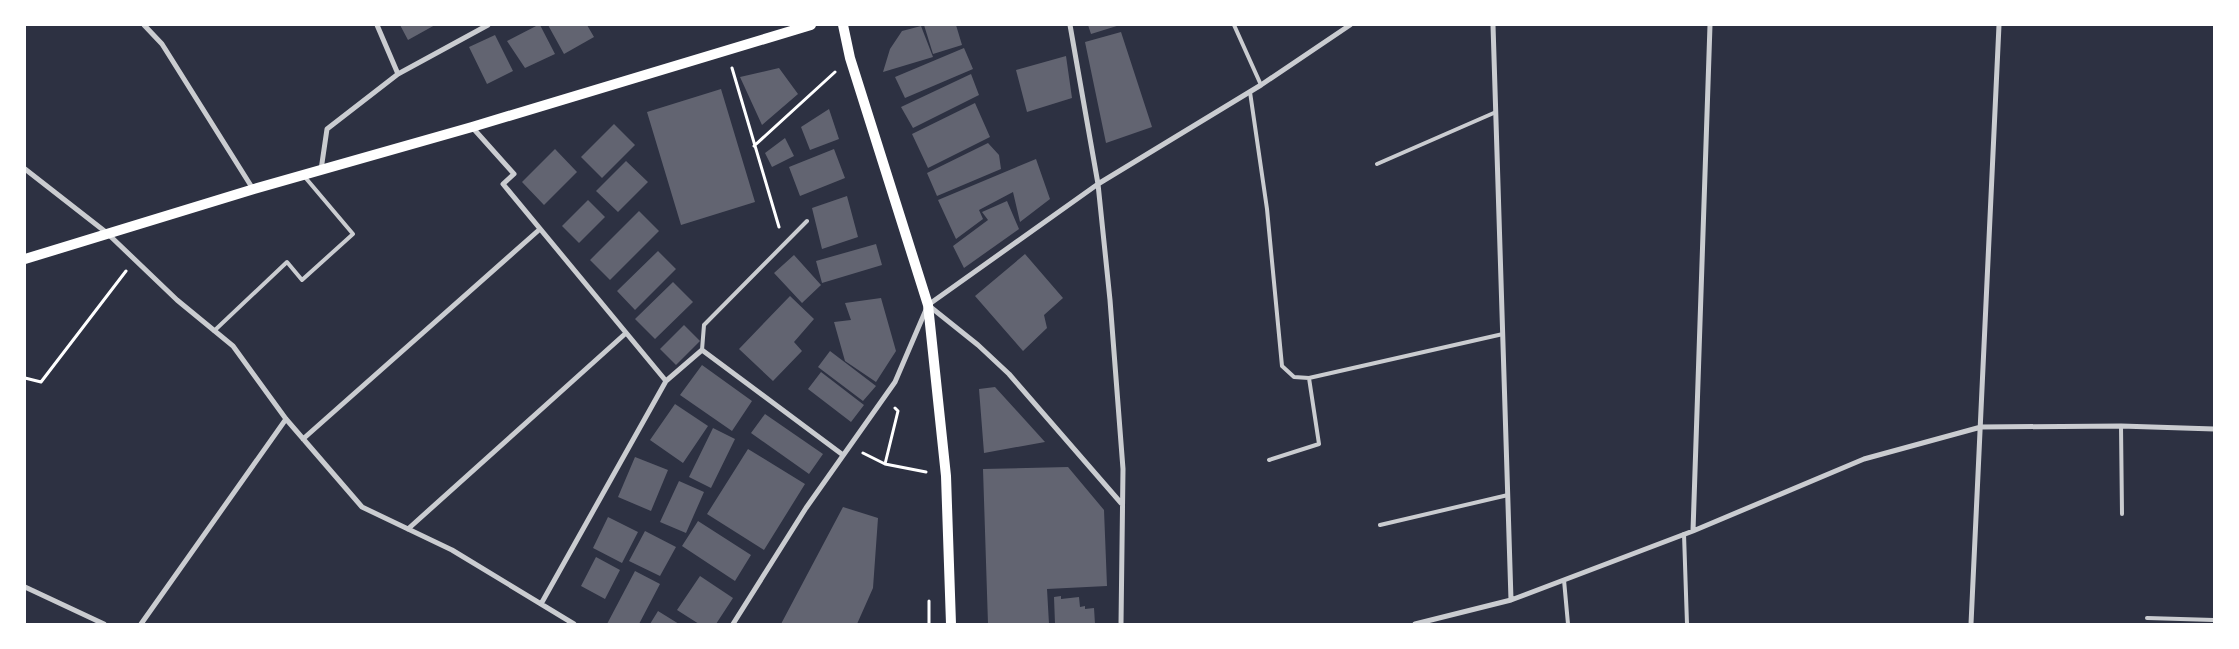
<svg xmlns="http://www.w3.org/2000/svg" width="2239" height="649" font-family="Barlow,sans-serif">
	<rect width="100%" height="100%" fill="#2d3142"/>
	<path fill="#626471" d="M 400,25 L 435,25 L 408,40 Z
		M 538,25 L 540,25 L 555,54 L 525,68 L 507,41 Z
		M 548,25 L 587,25 L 594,37 L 564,54 Z
		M 924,25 L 956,25 L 962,45 L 933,54 Z
		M 1088,25 L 1120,25 L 1091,34 Z
		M 921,26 L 933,57 L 883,72 L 890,49 L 902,31 Z
		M 1121,32 L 1152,127 L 1106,143 L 1085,42 Z
		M 495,35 L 513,71 L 487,84 L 469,47 Z
		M 964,48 L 973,69 L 905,98 L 895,77 Z
		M 1066,56 L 1072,98 L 1027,112 L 1016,70 Z
		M 779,68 L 798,94 L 762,125 L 740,77 Z
		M 971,74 L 979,95 L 913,128 L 901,107 Z
		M 721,89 L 755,202 L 681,225 L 647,112 Z
		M 975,103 L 990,137 L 928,168 L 912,134 Z
		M 829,109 L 839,139 L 810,150 L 801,127 Z
		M 614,124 L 635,145 L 602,178 L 581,157 Z
		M 785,138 L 794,156 L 772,167 L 765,153 Z
		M 988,143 L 999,155 L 1001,169 L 937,196 L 927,173 Z
		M 555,149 L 577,172 L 544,205 L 522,182 Z
		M 834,149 L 845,178 L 800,196 L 789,167 Z
		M 1036,159 L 1050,199 L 1020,222 L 1013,192 L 979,210 L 983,219 L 956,239 L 938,200 Z
		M 626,161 L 648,182 L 618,212 L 596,191 Z
		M 847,196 L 858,237 L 822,249 L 812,208 Z
		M 588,200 L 605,217 L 579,243 L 562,226 Z
		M 1007,201 L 1019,229 L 964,268 L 953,246 L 988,220 L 982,212 Z
		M 639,211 L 659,231 L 610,280 L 590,260 Z
		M 876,244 L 882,265 L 822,283 L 816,261 Z
		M 658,251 L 676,269 L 635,310 L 617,291 Z
		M 1025,254 L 1063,298 L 1044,315 L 1047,328 L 1023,351 L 975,296 Z
		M 794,255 L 821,285 L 802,303 L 774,273 Z
		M 673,282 L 693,302 L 655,339 L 635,319 Z
		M 790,296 L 814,319 L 794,342 L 802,351 L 773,381 L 739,349 Z
		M 881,298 L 896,351 L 876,382 L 845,361 L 834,322 L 851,320 L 845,303 Z
		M 684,325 L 700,341 L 676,365 L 660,349 Z
		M 830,351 L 876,386 L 863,401 L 818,367 Z
		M 702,365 L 752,401 L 732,431 L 680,395 Z
		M 821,372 L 864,405 L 851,422 L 808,389 Z
		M 995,387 L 1045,442 L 984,453 L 979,389 Z
		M 675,404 L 708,426 L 683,463 L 650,440 Z
		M 765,414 L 823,454 L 809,474 L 751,433 Z
		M 713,428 L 735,439 L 711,488 L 689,477 Z
		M 748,449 L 805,484 L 764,550 L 707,514 Z
		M 635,457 L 668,470 L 651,511 L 618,497 Z
		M 1068,467 L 1104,510 L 1107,586 L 1047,589 L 1049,624 L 988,624 L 983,469 Z
		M 679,481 L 704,492 L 686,533 L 660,522 Z
		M 843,507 L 878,518 L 873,588 L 857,624 L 781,624 Z
		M 608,517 L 638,532 L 622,563 L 593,548 Z
		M 698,521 L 751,555 L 735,581 L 682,546 Z
		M 645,531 L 676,547 L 660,576 L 629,561 Z
		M 596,557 L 620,570 L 605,599 L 581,586 Z
		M 635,571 L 660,584 L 639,624 L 607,624 Z
		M 700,576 L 733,598 L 716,624 L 699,624 L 677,610 Z
		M 1061,596 L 1061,599 L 1079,597 L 1080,607 L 1085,606 L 1085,609 L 1094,608 L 1095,624 L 1055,624 L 1054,597 Z
		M 658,611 L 679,624 L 650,624 Z"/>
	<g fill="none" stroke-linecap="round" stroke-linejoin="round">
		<path stroke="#fff" stroke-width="3" d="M 732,68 L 779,227
			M 754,146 L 835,72
			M 25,378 L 41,382 L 126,271
			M 863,453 L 885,464 L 926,472
			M 885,464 L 898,411 L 895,408
			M 929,624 L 929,601"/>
		<path stroke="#caccd0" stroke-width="4" d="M 1234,25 L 1261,85
			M 1250,92 L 1267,209 L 1282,366 L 1294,377 L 1309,378 L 1503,334
			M 1377,164 L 1496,112
			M 214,331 L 287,262 L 302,280 L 353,234 L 304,176
			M 702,350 L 704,325 L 807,221
			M 2121,426 L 2122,514
			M 1269,460 L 1319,444 L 1309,378
			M 1380,525 L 1508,495
			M 1684,534 L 1687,624
			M 1564,580 L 1568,624
			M 2147,618 L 2214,620"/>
		<path stroke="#caccd0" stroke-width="5" d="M 144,25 L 162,44 L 253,189
			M 377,25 L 398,74
			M 1070,25 L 1098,184 L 1110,300 L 1123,469 L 1121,624
			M 1493,25 L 1511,600
			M 472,127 L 514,174 L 503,184 L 666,381 L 541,604
			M 25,169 L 107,233 L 177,300 L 233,346 L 286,419 L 362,507 L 452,550 L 574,624
			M 321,170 L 327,129 L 398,74 L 488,25
			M 928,305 L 978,345 L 1009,374 L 1121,503
			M 666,381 L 702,350 L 843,455
			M 303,439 L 540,229
			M 408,529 L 626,333
			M 1693,531 L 1710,25
			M 25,587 L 104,624
			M 141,624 L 286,419
			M 733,624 L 806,508 L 895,382 L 928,305 L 1098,184 L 1261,85 L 1350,25
			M 1415,624 L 1511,600 L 1693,531 L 1864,459 L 1981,427 L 2121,426 L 2214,429
			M 1971,624 L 1999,25"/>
		<path stroke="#fff" stroke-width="10" d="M 843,25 L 850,58 L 928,305 L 946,476 L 951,624
			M 25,259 L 254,189 L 472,127 L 811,25"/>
	</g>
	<rect width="2239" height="649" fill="none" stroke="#ffffff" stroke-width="52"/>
</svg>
